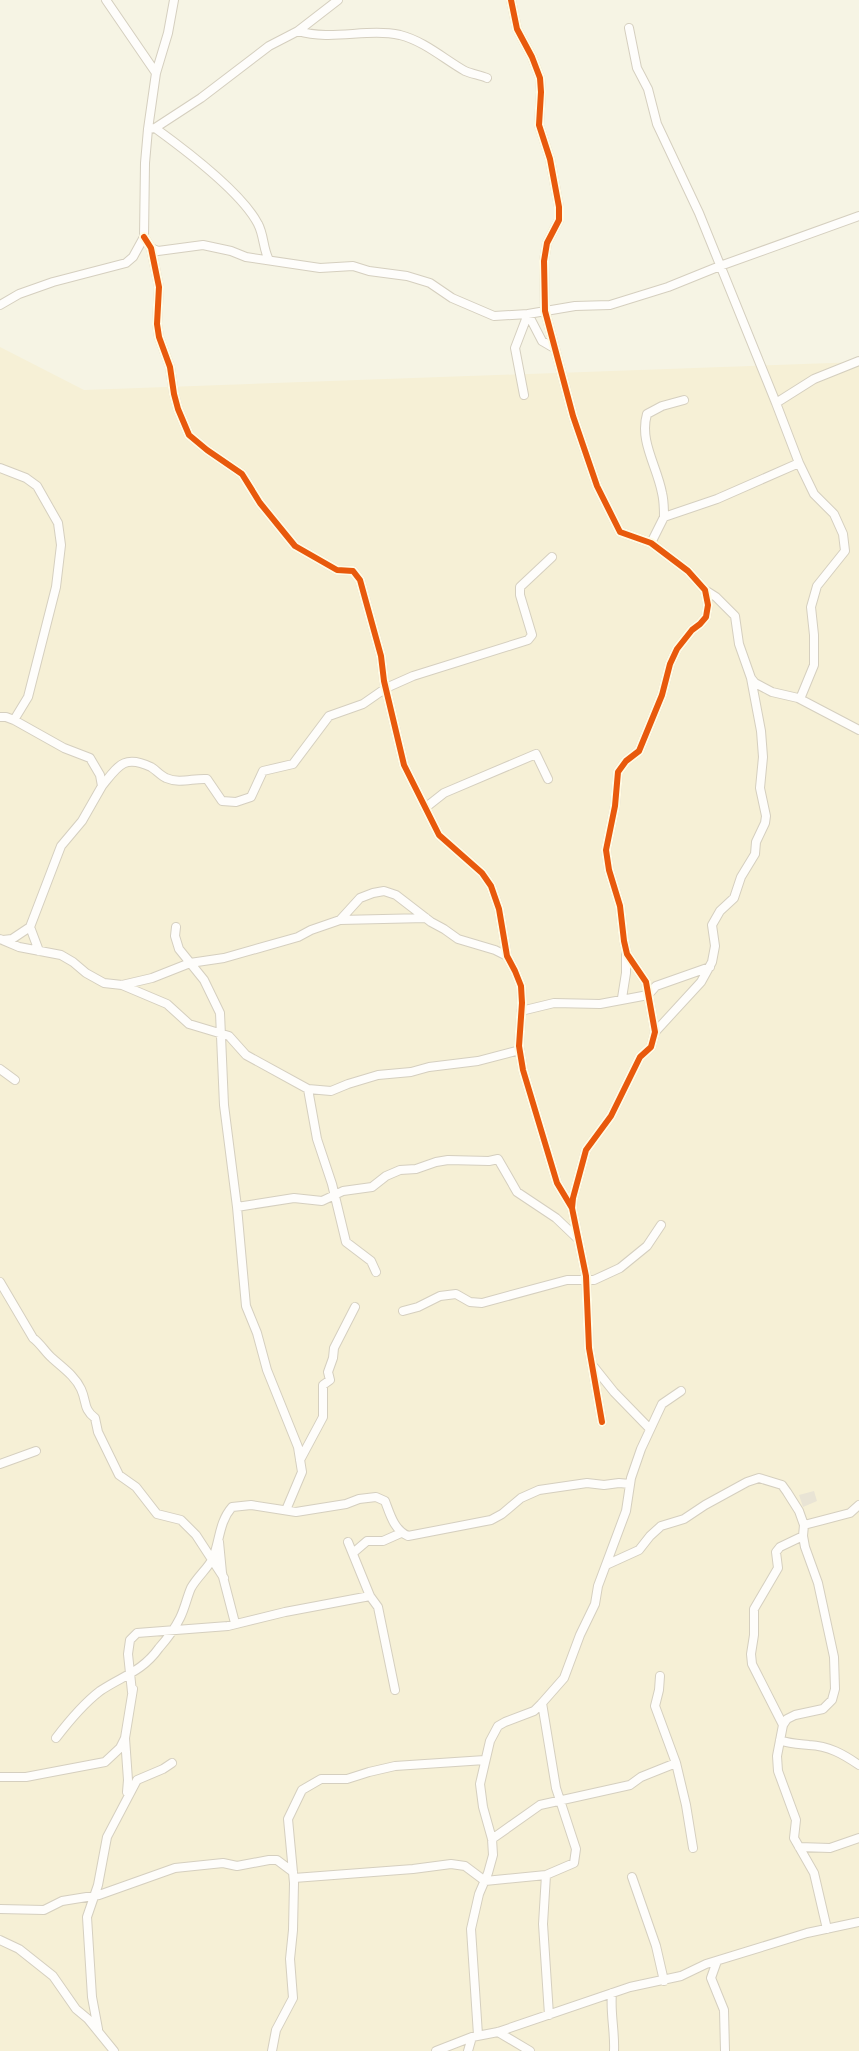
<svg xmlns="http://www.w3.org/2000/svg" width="859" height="2051" font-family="Figtree,sans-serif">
	<rect width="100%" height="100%" fill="#f6f4e4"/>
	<path fill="#f6f0d6" d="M 0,347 L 84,390 L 859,362 L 859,2051 L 0,2051 Z"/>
	<path fill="#e9e4d5" d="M 814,1491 L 817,1501 L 803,1507 L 799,1495 Z"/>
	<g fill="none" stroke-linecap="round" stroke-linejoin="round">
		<g stroke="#d5cfbf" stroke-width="10">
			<path id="street" d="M 106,0 L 156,73
				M 511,0 L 517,29 L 532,57 L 540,78 L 541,92 L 539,125 L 550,159 L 559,207 L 559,220 L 547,243 L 544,261 L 545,311 L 573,416 L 597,486 L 620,532 L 651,543 L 688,571 L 705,590 L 708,605 L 706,617 L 700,624 L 692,630 L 677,649 L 670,664 L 662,695 L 639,751 L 626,761 L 618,772 L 615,806 L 606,850 L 609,870 L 620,906 L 624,941 L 627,954 L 646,982 L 655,1032 L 651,1047 L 640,1057 L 611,1116 L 586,1150 L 573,1198 L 572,1208 L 586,1276 L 589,1348 L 602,1422
				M 629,28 L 637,68 L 648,89 L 657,124 L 699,213 L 776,403
				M 298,31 C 332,41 367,28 400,35 C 424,41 444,59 465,71 C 472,74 480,75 487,78
				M 155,128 C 184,149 242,193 258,224 C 264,235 263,249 269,260
				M 148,129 L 155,128 L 201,98 L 269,46 L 298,31 L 338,0
				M 144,237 L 151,248 L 159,287 L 157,324 L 159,337 L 170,367 L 174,394 L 178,409 L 189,435 L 207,450 L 242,474 L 260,503 L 295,546 L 337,570 L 353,571 L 360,580 L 381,656 L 384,681 L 404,765 L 439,835 L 482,873 L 491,886 L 499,909 L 507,956 L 515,971 L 521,986 L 522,1003 L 519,1046 L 523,1070 L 557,1183 L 572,1208
				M 151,248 L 158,251 L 203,245 L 231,251 L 246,257 L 320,268 L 353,266 L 369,271 L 407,276 L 430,283 L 452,298 L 494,316 L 528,314 L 542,341 L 554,348
				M 0,305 L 19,294 L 53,282 L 126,263 L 133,257 L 144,237 L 145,163 L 148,129 L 156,73 L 168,33 L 174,0
				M 524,395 L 515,348 L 528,314 L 575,306 L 610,305 L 668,287 L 720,266 L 859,216
				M 799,463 L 814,494 L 834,514 L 843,534 L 845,551 L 817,586 L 811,607 L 814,635 L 814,665 L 800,699
				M 0,468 L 26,478 L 37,486 L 58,523 L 61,545 L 56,587 L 28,697 L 14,720 L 6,717 L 0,717
				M 664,517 C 664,509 664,501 662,493 C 657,466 639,441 647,414 L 662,406 L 684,400
				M 651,543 L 664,517 L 717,499 L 799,463 L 776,403 L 814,379 L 859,361
				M 705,590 L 716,597 L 735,616 L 739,644 L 751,678 L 755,683 L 772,692 L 798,698 L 859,730
				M 102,786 C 118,766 124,754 151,767 C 156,770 160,775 166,778 C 180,784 193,778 207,779 L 222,801 L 236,802 L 251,797 L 263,771 L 293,764 L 329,716 L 363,704 L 386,688 L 413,676 L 528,640 L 532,635 L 520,595 L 520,587 L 552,557
				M 425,808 L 444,793 L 536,754 L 548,779
				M 340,920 L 426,918
				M 30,927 L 39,951
				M 176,927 L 175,936 L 179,949 L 204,980 L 220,1013 L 224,1105 L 237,1207 L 294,1198 L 322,1201 L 343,1191 L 372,1187 L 386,1176 L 400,1170 L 416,1169 L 436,1162 L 448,1160 L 489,1161 L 498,1159 L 517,1192 L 556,1218 L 578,1239
				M 0,939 L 19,947 L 61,955 L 73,962 L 86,973 L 104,983 L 122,985 L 152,978 L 190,963 L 224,958 L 298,937 L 311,930 L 340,920 L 360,898 L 373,893 L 384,891 L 396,895 L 431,922 L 444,929 L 458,939 L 495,950 L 507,956
				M 3,940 L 12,939 L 30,927 L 61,846 L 82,821 L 102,786 L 100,775 L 90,758 L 64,748 L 14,720
				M 122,985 L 167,1004 L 189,1024 L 229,1036 L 246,1055 L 308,1089 L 331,1091 L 348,1084 L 378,1075 L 411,1072 L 429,1067 L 478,1061 L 520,1050
				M 622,998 L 626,973 L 626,954
				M 521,1011 L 554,1003 L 600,1004 L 648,995 L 656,986 L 710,967
				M 655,1032 L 701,982 L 712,962 L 715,946 L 712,925 L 720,911 L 734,898 L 741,877 L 755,854 L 756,842 L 765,823 L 766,816 L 760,788 L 763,757 L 761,731 L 751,678
				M 0,1069 L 15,1080
				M 308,1089 L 317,1139 L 332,1184 L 346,1242 L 371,1261 L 376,1272
				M 237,1207 L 246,1306 L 257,1333 L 267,1370 L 298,1447 L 302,1472 L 286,1510
				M 0,1282 L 33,1338 C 41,1344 45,1352 52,1358 C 63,1368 75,1376 81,1389 C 87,1402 83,1409 95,1418 L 98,1432 L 119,1475 L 136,1487 L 157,1514 L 181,1520 L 196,1535 L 224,1578
				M 403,1311 L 418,1307 L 440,1296 L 456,1294 L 470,1302 L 482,1303 L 567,1280 L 594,1280 L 620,1268 L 647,1246 L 661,1225
				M 594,1367 L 614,1392 L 650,1429
				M 300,1460 L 323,1417 L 323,1385 L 330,1380 L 328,1372 L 333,1358 L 334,1348 L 355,1307
				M 0,1464 L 36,1451
				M 804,1525 L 850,1513 L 859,1505
				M 219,1542 L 222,1573 L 235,1623
				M 348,1542 L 370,1596 L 378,1607 L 395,1690
				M 353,1553 L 367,1541 L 383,1541 L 401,1533
				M 606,1565 L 639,1550 L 650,1536 L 661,1526 L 684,1519 L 705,1505 L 747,1482 L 759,1478 L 782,1485 L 787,1492 L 799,1511 L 804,1525 L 803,1536 L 805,1547 L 818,1583 L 834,1657 L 835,1689 L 832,1700 L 823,1709 L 795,1715 L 787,1719 L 783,1725 L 777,1756 L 778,1771 L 796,1820 L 794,1838 L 814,1873 L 827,1929
				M 660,1676 L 659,1690 L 655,1706 L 676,1763 L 686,1805 L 693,1848
				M 132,1692 L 128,1654 L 130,1640 L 137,1633 L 228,1626 L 285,1612 L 370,1596
				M 783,1725 L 752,1664 L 751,1654 L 754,1635 L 754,1609 L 778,1568 L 776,1552 L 780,1547 L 803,1536
				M 56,1738 C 69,1721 83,1704 100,1691 C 122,1676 142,1672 159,1648 C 167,1639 175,1628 180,1618 C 185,1608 187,1597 191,1588 C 197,1577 209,1567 213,1558 C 220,1540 219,1522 232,1507 L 251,1505 L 296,1512 L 346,1504 L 359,1499 L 376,1497 L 385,1501 C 390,1514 394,1530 408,1536 L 491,1520 L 502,1514 L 521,1498 L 539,1490 L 587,1483 L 604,1485 L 619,1483 L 630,1484
				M 780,1740 C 790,1744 798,1744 809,1745 C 829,1746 843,1754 859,1765
				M 0,1777 L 26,1777 L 105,1762 L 120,1748 L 125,1738
				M 127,1792 L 128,1780 L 125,1738 L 133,1689
				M 492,1839 L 540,1805 L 630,1785 L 641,1777 L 676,1763
				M 799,1847 L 830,1848 L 859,1838
				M 546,1875 L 543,1924 L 549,2015
				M 632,1877 L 656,1946 L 664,1981
				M 294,1878 L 413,1869 L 451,1864 L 465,1866 L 485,1881 L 546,1875 L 574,1863 L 576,1849 L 556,1788 L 542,1703
				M 0,1909 L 44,1910 L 62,1901 L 99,1895 L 175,1868 L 223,1863 L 237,1866 L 269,1860 L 277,1860 L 293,1872
				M 0,1940 L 19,1949 L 53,1976 L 76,2009 L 88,2019 L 114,2051
				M 717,1961 L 711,1978 L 724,2010 L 725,2051
				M 612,1993 C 610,2013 615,2031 614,2051
				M 98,2029 L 92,1997 L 87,1917 L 98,1885 L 107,1837 L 137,1780 L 163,1769 L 172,1763
				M 498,2032 L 530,2051
				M 478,2035 L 471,1929 L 479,1894 L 488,1873 L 493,1855 L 492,1839 L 483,1807 L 480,1784 L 490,1741 L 498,1726 L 505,1722 L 534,1711 L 542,1703 L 564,1678 L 580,1635 L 595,1604 L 598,1586 L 626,1511 L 631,1478 L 641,1449 L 662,1404 L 681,1391
				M 272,2051 L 276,2030 L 293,1998 L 290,1959 L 293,1930 L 294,1883 L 288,1819 L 302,1790 L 321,1779 L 347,1779 L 369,1772 L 395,1766 L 485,1760
				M 436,2051 L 472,2037 L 498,2032 L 630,1987 L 681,1976 L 706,1964 L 807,1933 L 859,1922
				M 468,2051 L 472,2037"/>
		</g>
		<use href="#street" stroke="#fefdfb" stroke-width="8"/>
		<g stroke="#fffbe5" stroke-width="10">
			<path id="cycleway" d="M 511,0 L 517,29 L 532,57 L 540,78 L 541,92 L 539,125 L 550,159 L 559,207 L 559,220 L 547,243 L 544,261 L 545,311 L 573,416 L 597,486 L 620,532 L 651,543 L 688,571 L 705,590 L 708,605 L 706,617 L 700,624 L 692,630 L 677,649 L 670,664 L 662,695 L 639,751 L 626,761 L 618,772 L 615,806 L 606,850 L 609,870 L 620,906 L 624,941 L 627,954 L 646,982 L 655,1032 L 651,1047 L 640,1057 L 611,1116 L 586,1150 L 573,1198 L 572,1208 L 586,1276 L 589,1348 L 602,1422
				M 144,237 L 151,248 L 159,287 L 157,324 L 159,337 L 170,367 L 174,394 L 178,409 L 189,435 L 207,450 L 242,474 L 260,503 L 295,546 L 337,570 L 353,571 L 360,580 L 381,656 L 384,681 L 404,765 L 439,835 L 482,873 L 491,886 L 499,909 L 507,956 L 515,971 L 521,986 L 522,1003 L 519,1046 L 523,1070 L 557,1183 L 572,1208"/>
		</g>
		<use href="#cycleway" stroke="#e8590c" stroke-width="6"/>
	</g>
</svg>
